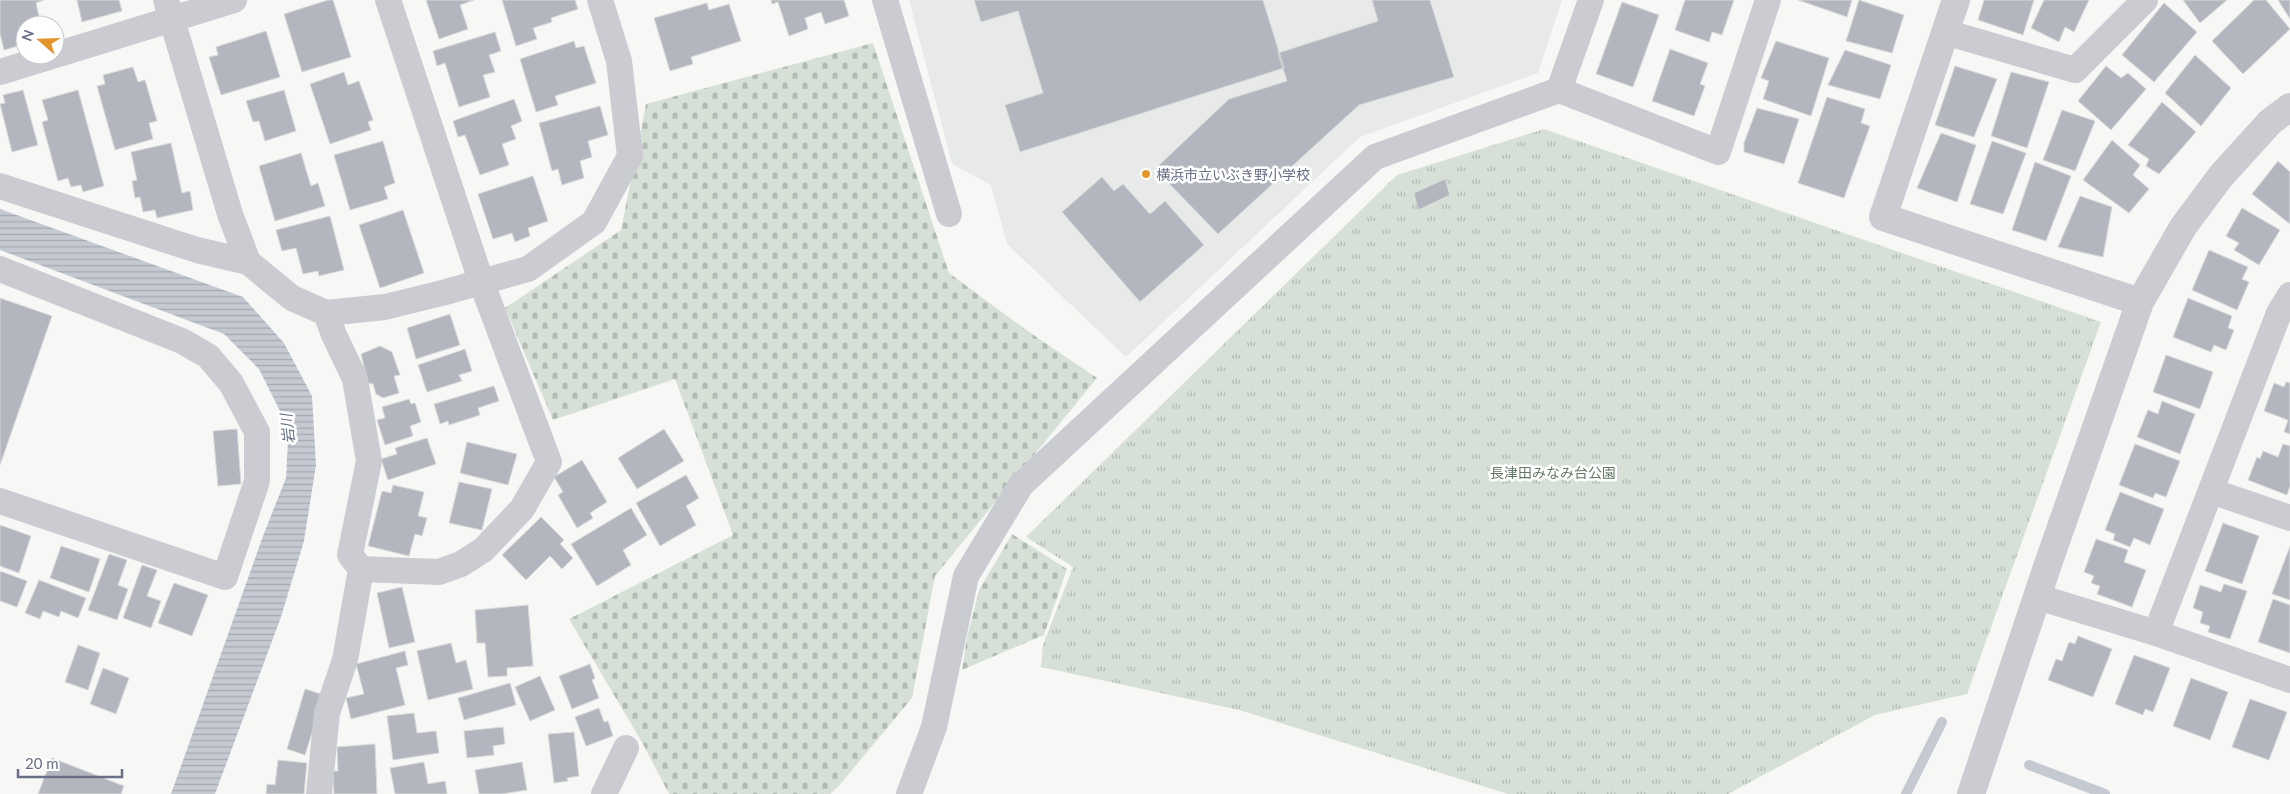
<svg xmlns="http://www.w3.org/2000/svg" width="2290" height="794" font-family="Lato,'Noto Sans JP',sans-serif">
	<defs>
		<pattern id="cemetery-stones" width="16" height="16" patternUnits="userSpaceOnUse" patternTransform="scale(1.25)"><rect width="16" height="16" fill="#d7e0d7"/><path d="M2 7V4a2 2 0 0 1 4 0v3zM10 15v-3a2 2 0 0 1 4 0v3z" fill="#b2bab4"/></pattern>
		<pattern id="park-tufts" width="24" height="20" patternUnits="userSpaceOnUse" patternTransform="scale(1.25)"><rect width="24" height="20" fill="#d7e0d7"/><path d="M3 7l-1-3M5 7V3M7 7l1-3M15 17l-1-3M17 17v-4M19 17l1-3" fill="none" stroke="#b2bab4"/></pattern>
		<pattern id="water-rules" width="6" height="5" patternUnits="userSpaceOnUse" patternTransform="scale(1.25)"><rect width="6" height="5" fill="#c5cad2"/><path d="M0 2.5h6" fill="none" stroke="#a4a8b0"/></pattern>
	</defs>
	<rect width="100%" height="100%" fill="#f7f8f6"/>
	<path fill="#e8e9e9" d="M 909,0 L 1562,0 L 1538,73 L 1360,137 L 1126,357 L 1007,244 L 991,185 L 952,164 Z"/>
	<path fill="url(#cemetery-stones)" d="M 873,43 L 949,273 L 1029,332 L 1097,378 L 935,576 L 912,698 L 837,788 L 830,794 L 669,794 L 643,744 L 569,619 L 733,535 L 675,379 L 553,420 L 505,308 L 621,230 L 646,104 Z
		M 1012,534 L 1067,569 L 1044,635 L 962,670 L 967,637 L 979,590 Z"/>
	<path fill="url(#park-tufts)" d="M 1544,129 L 2101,322 L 1967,694 L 1875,715 L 1728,794 L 1508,794 L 1239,710 L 1041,667 L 1043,645 L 1073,567 L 1026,537 L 1397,175 Z"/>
	<path fill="url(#water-rules)" d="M 0,209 L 243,297 L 284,343 L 312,396 L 316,465 L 304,541 L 281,617 L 215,794 L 171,794 L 263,536 L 286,478 L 288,441 L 281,413 L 259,369 L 224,334 L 0,250 Z"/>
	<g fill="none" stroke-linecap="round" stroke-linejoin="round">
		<path stroke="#c5cad2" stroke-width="10" d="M 2029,765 L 2105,794
			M 1906,794 L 1942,722"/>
	</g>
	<path fill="#b3b6bf" stroke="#d9dad8" d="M 0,0 L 44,0 L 36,3 L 40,21 L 34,22 L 35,25 L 25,25 L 25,44 L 4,50 L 0,34 Z
		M 77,0 L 119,0 L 122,11 L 82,22 Z
		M 328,0 L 333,0 L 351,57 L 302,72 L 284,14 Z
		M 426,0 L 474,0 L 460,5 L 468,29 L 439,39 Z
		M 502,0 L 575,0 L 578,9 L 551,18 L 552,22 L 533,28 L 537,39 L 516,46 Z
		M 771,0 L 844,0 L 849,16 L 825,24 L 821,12 L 805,18 L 808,29 L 789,36 L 778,2 L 772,4 Z
		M 974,0 L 1263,0 L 1284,68 L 1020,152 L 1005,105 L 1043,93 L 1018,11 L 981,22 Z
		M 1372,0 L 1430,0 L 1454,77 L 1359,105 L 1218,234 L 1155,169 L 1229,99 L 1287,81 L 1278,53 L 1378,21 Z
		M 1685,0 L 1734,0 L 1722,35 L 1712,32 L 1709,42 L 1675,30 Z
		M 1798,0 L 1852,0 L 1847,17 Z
		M 1859,0 L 1904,15 L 1892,53 L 1846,41 Z
		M 1984,0 L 2034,0 L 2023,35 L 1978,20 Z
		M 2044,0 L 2089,0 L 2074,32 L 2065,27 L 2059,42 L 2031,28 Z
		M 2183,0 L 2227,0 L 2200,23 Z
		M 2254,0 L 2266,0 L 2290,29 L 2243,74 L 2212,41 Z
		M 2278,0 L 2290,0 L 2290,19 Z
		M 1622,2 L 1659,15 L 1633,87 L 1596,74 Z
		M 707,3 L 709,10 L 729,4 L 741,41 L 691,57 L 693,64 L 670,71 L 654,18 Z
		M 2164,3 L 2197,32 L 2154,82 L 2122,55 Z
		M 266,31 L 280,77 L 221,95 L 209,57 L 218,55 L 216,47 Z
		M 495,32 L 501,51 L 489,55 L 495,72 L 483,75 L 490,97 L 459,107 L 445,63 L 437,66 L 433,51 Z
		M 574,41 L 576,48 L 584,46 L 596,83 L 555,96 L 558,105 L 536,112 L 520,59 Z
		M 1776,41 L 1829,58 L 1811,116 L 1763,99 L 1769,81 L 1761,78 Z
		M 1670,49 L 1708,63 L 1700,84 L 1705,86 L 1694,116 L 1652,101 Z
		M 1845,50 L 1891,65 L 1880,99 L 1828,85 Z
		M 2195,55 L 2231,88 L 2201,126 L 2165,93 Z
		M 1955,66 L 1997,79 L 1974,137 L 1935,125 Z
		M 2106,66 L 2121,78 L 2128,73 L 2146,89 L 2111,130 L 2078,101 Z
		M 133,67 L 138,82 L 145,80 L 157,121 L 149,123 L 153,139 L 115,150 L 97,86 L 105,84 L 103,75 Z
		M 344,72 L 348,85 L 359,81 L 373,120 L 368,122 L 371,130 L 330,144 L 310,84 Z
		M 2011,72 L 2049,82 L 2027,148 L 1991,136 Z
		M 23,90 L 38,145 L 12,152 L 0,104 L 5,103 L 3,95 Z
		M 78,90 L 104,186 L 83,192 L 81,185 L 71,187 L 68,178 L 58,181 L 42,122 L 48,120 L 42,100 Z
		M 284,90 L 296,131 L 265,141 L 259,121 L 253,122 L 246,101 Z
		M 1827,97 L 1865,109 L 1861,123 L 1870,126 L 1844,198 L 1798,183 Z
		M 514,99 L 522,121 L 511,126 L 516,139 L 502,144 L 509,165 L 480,175 L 465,135 L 458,137 L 453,121 Z
		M 2162,102 L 2196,132 L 2159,174 L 2146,166 L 2149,159 L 2128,145 Z
		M 600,106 L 608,135 L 588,141 L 592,157 L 580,161 L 584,178 L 562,185 L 558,169 L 552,171 L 539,123 Z
		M 1757,108 L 1799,119 L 1784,164 L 1744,152 L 1744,143 Z
		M 2062,110 L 2095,121 L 2075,171 L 2043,160 Z
		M 1941,133 L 1976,145 L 1957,202 L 1917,188 Z
		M 2112,140 L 2140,165 L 2133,175 L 2149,189 L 2129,213 L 2083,180 Z
		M 383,141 L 395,183 L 384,187 L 388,199 L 350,210 L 334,155 Z
		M 1992,141 L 2026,153 L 2003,214 L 1970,204 Z
		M 171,143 L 182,193 L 190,191 L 193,210 L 157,218 L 155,210 L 143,212 L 140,197 L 135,198 L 132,181 L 137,180 L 131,152 Z
		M 301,153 L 311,186 L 318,183 L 325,206 L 275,221 L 259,166 Z
		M 2278,161 L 2290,172 L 2290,224 L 2252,194 Z
		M 2035,162 L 2071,176 L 2046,241 L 2012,230 Z
		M 533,176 L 548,221 L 528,228 L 530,236 L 515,242 L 512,233 L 493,239 L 478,194 Z
		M 1102,177 L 1114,191 L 1123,184 L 1150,214 L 1165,201 L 1204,245 L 1140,302 L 1062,212 Z
		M 1445,179 L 1450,195 L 1418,210 L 1414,193 Z
		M 2080,196 L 2112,207 L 2103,257 L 2058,247 Z
		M 2242,208 L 2280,230 L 2259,265 L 2234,250 L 2239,243 L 2226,236 Z
		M 403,210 L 424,273 L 380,288 L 359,225 Z
		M 330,216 L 344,270 L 319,276 L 318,271 L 303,274 L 296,248 L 282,251 L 276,230 Z
		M 2209,250 L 2248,267 L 2242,279 L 2249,282 L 2237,310 L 2192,290 Z
		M 0,298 L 52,316 L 0,465 Z
		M 2188,298 L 2232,316 L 2228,328 L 2234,330 L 2226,350 L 2214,345 L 2211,352 L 2173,337 Z
		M 450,314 L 460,345 L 416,359 L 407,328 Z
		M 380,346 L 392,352 L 400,375 L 394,376 L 399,393 L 383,398 L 376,394 L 373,384 L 368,383 L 361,354 Z
		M 465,349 L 472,371 L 459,375 L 462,381 L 427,392 L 418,365 Z
		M 2166,355 L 2213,372 L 2200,409 L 2153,392 Z
		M 2286,382 L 2290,383 L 2290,434 L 2284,432 L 2288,420 L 2264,411 L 2274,383 L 2284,387 Z
		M 494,386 L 499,401 L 478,408 L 480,415 L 449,425 L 448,421 L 440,424 L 434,404 Z
		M 409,399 L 411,404 L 415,403 L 421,422 L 410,426 L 413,436 L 385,445 L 377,420 L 385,418 L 382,407 Z
		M 2162,401 L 2195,414 L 2180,454 L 2137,437 L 2148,410 L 2158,414 Z
		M 237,429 L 241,484 L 218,486 L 213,431 Z
		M 664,429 L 684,461 L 637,489 L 618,458 Z
		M 427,438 L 436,464 L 388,480 L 381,459 L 397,454 L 395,448 Z
		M 467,442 L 517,454 L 508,485 L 460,473 Z
		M 2135,444 L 2180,461 L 2166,497 L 2155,493 L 2153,498 L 2119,485 Z
		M 2283,444 L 2290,446 L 2290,486 L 2287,495 L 2248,480 L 2257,457 L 2260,459 L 2263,451 L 2278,457 Z
		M 582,460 L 607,502 L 590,513 L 593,518 L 577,528 L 558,495 L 563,492 L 554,477 Z
		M 686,475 L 699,498 L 686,506 L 696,525 L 660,546 L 636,503 Z
		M 459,482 L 492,489 L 482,530 L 449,523 Z
		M 393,485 L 424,492 L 418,516 L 427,518 L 422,536 L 415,534 L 409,556 L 368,546 L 382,491 L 391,493 Z
		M 2120,492 L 2164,509 L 2150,545 L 2134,538 L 2130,547 L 2113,540 L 2115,534 L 2105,530 Z
		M 631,508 L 647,535 L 623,550 L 631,565 L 597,586 L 571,544 Z
		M 541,517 L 564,540 L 560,544 L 573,558 L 562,569 L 550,556 L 526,580 L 502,555 Z
		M 2223,523 L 2259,536 L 2242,584 L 2205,571 Z
		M 0,525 L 31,536 L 19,573 L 0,566 Z
		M 2096,539 L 2128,550 L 2124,562 L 2146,570 L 2132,607 L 2097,594 L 2100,586 L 2091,583 L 2094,576 L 2084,572 Z
		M 61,546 L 100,559 L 89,592 L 50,578 Z
		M 2290,546 L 2290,600 L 2272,594 Z
		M 109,554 L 127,560 L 118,585 L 128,589 L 117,620 L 88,610 Z
		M 142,565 L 157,570 L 147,596 L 161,601 L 151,628 L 123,618 Z
		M 0,571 L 27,581 L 17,607 L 0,601 Z
		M 39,580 L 86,598 L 78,618 L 61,611 L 59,617 L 43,611 L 40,619 L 25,613 Z
		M 174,583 L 208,595 L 192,636 L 158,623 Z
		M 2224,584 L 2247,591 L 2230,639 L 2208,632 L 2210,626 L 2200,623 L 2203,612 L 2193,608 L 2200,585 L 2221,592 Z
		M 402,587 L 415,642 L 389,648 L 377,593 Z
		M 2273,599 L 2290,605 L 2290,653 L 2258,642 Z
		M 528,605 L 533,666 L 507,668 L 507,676 L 488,677 L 485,643 L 477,643 L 475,610 Z
		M 2078,636 L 2112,649 L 2093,697 L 2048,680 L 2056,659 L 2062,661 L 2069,642 L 2075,644 Z
		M 451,643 L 456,663 L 466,660 L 473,689 L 428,700 L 417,651 Z
		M 78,645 L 100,653 L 88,690 L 65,682 Z
		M 405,651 L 408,665 L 396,668 L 405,705 L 351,719 L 346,698 L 364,694 L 356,664 Z
		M 2134,655 L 2170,668 L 2153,712 L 2145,709 L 2143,715 L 2115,704 Z
		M 590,664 L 595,678 L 592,680 L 599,698 L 572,709 L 559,676 Z
		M 103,668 L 129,678 L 116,714 L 90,704 Z
		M 540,676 L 555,710 L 530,721 L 515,687 Z
		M 2191,678 L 2228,692 L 2210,740 L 2173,726 Z
		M 510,683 L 516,705 L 464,720 L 458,698 Z
		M 305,689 L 324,695 L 305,755 L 287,749 Z
		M 2250,699 L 2287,712 L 2269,760 L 2232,747 Z
		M 599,708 L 604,722 L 608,721 L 613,736 L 586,746 L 575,717 Z
		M 414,713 L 417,733 L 436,731 L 439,753 L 393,760 L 387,716 Z
		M 503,727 L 505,744 L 493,746 L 494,755 L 467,758 L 464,731 Z
		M 574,732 L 579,776 L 567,778 L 568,781 L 554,783 L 548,734 Z
		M 375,744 L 377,794 L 334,794 L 333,771 L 338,771 L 337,747 Z
		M 52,758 L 124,786 L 121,794 L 38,794 Z
		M 278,760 L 307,763 L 304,794 L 266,794 L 267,784 L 275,785 Z
		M 424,762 L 428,784 L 445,781 L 447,794 L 395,794 L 390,768 Z
		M 522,762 L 527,790 L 502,794 L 479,794 L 475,770 Z"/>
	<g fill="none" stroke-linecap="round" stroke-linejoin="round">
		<path stroke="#cbccd1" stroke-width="26" d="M 166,0 L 230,214 L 248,262
			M 885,0 L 949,214
			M 1945,32 L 2075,70 L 2145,0
			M 0,72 L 234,0
			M 1559,90 L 1718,152 L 1768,0
			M 0,186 L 197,250 L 248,262 L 292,298 L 326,313 L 385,307 L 442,293 L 528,269 L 594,222 L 630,156 L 619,61 L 600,0
			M 0,269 L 182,341 L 208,356 L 231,383 L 257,432 L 257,481 L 225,577 L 0,501
			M 2211,491 L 2290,518
			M 361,569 L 439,572 L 461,564 L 483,550 L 522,509 L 549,462 L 481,281 L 388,0
			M 2038,597 L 2156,633 L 2290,680
			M 2156,633 L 2279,313 L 2290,295
			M 319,794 L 327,713 L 345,660 L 361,569 L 350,555 L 369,461 L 355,379 L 334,335 L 326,313
			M 604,794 L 626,748
			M 909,794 L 934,727 L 966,576 L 1021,485 L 1375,157 L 1559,90 L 1591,0"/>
		<path stroke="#cbccd1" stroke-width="28" d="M 1956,0 L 1883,217 L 2140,302
			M 1971,794 L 2048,564 L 2140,302 L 2183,227 L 2221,176 L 2270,122 L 2290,107"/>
	</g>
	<circle fill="#e3952b" stroke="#fff" stroke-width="2" cx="1146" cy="174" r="5"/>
	<g text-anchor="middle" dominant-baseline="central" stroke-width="5" stroke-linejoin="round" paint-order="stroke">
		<g font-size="14" fill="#676e86" stroke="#fff" text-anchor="start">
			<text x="1156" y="174">横浜市立いぶき野小学校</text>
		</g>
		<g font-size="14" fill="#627966" stroke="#fff">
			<text x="1553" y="472">長津田みなみ台公園</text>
		</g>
		<g font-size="15" font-style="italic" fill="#697489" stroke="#fff">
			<text transform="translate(287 429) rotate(-96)">岩川</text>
		</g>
	</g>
	<g transform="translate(40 40) rotate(290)"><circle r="24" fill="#ffffff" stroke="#c2c5cf"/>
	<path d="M0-4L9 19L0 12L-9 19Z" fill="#e3952b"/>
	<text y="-8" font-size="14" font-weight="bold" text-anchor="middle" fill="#676e86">N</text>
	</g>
	<path d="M18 769v8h104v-8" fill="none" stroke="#676e86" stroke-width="2.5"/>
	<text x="25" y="769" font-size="15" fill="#676e86" stroke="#ffffff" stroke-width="4" paint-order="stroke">20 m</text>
</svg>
